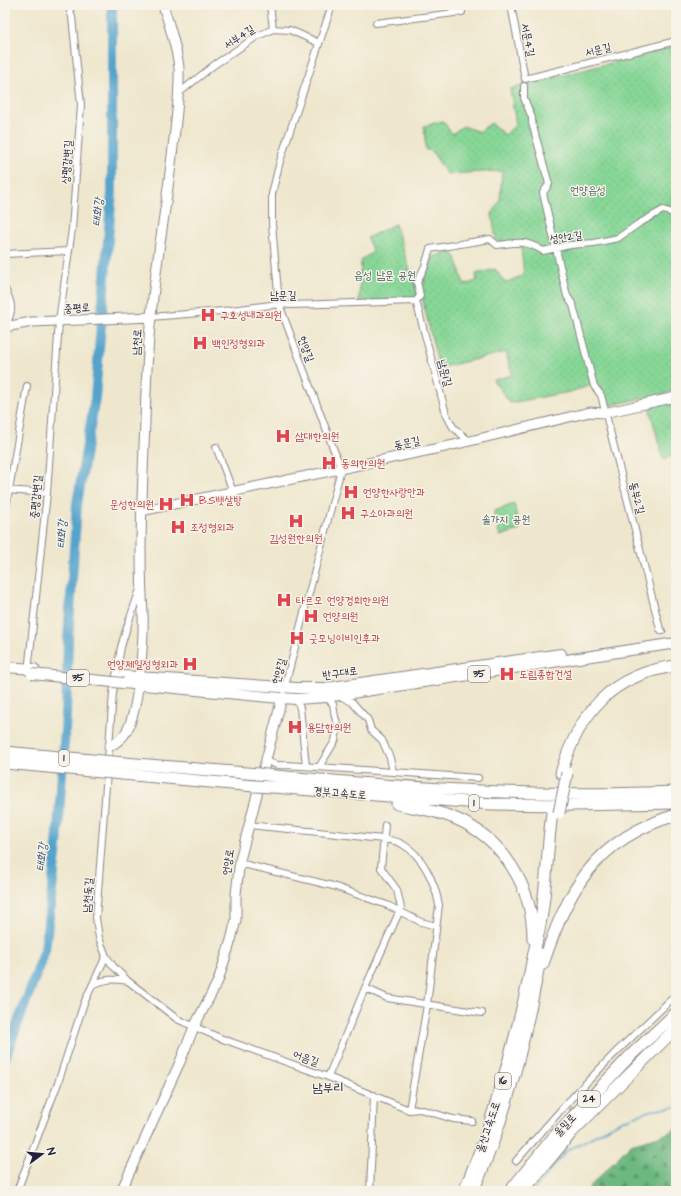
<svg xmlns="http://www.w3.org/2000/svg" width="681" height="1196" font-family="'Architects Daughter','Poor Story',sans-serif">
	<defs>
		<pattern id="forest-firs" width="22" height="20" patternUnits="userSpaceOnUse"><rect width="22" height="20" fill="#6db880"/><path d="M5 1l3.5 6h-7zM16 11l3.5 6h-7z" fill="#59956a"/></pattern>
		<pattern id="park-dots" width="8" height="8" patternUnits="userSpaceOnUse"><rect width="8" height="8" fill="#87d797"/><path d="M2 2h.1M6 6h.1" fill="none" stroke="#74b883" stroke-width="1.8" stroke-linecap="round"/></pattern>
	</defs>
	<rect width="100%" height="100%" fill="#f7f3e8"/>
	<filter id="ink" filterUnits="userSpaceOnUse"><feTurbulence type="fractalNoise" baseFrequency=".025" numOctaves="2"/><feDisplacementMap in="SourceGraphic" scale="8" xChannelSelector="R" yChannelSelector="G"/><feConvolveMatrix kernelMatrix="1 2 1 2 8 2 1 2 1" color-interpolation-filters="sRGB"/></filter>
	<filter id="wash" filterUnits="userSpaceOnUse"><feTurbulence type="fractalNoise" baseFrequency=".012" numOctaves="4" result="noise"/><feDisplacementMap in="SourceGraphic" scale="16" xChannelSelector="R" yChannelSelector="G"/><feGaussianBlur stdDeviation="0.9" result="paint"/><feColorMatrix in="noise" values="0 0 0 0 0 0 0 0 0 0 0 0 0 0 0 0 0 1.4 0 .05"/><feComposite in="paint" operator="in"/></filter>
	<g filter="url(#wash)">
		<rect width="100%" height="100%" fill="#efe7cd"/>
		<path fill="url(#forest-firs)" stroke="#486d5e" d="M 676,1129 L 676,1191 L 586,1191 L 631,1144 L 666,1134 Z"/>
		<path fill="url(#park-dots)" stroke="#547c69" d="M 676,46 L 676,391 L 607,406 L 601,388 L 596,384 L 569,392 L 510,403 L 493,380 L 512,375 L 506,352 L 439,368 L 423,301 L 424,280 L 434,257 L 449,251 L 456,257 L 464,285 L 477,281 L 476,274 L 495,269 L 505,283 L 524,275 L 521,247 L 496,240 L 492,214 L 500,200 L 502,171 L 447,174 L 431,150 L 426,150 L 424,126 L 443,121 L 452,134 L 463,126 L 479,132 L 491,123 L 505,135 L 516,124 L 510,89 Z
			M 395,224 L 418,295 L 414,299 L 359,302 L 361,260 L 373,252 L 367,238 Z
			M 676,400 L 676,455 L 663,459 L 649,406 Z
			M 514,504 L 520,530 L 500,536 L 494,517 L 494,511 Z"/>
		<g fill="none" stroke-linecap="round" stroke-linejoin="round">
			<path stroke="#52a3cc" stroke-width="1.5" d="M 533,1191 L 565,1152 L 621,1121 L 649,1111 L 676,1107"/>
			<path stroke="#52a3cc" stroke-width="10" d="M 5,1058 L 45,950 L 57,846 L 66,715 L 68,640 L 77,504 L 95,398 L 112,192 L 112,5"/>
		</g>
	</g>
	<g filter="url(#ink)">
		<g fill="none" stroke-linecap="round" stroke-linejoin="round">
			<path stroke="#c6c0b0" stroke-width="6" stroke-dasharray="6 3" stroke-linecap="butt" d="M 570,1107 L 578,1114"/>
			<g stroke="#888484" stroke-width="8">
				<path id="street" d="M 270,5 L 273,29
					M 511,5 L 525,79 L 676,41
					M 376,23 L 462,12
					M 524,86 L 524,98 L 532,118 L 532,123 L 549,184 L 543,193 L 567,296 L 573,305 L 594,386 L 601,395 L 660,629 L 662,631
					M 179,93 L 214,65 L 256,37 L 273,29 L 290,30 L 319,43
					M 5,254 L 69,251
					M 5,289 C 13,305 13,310 6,326
					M 416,301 L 420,296 L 417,282 L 425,266 L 430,249 L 490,239 L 497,245 C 517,243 524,239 543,251 L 570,245 L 594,243 L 618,238 L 638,224 L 663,210 L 676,214
					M 416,301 L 446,414 L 453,427 L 469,441
					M 151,317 L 223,311 L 279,304 L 292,305 L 416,301
					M 216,447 L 233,492
					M 6,490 L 47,493
					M 5,513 L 27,386
					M 28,672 L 47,493 L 59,321 L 72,229 L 81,105 L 72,17 L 68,5
					M 284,690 L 341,469 L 279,304 L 272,224 L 272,194 L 280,161 L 332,5
					M 296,699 L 300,708 L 306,766
					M 266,760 C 273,764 277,766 286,765 L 393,772 L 390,758 L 382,740 L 371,730 L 368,720 L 352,702 L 340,696
					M 319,767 L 335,741 L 338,725 L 335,717 L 333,704 L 326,697
					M 393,772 L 478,778
					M 249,825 C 287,829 325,832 364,837 C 376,839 392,838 402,844 C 423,855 435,883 439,905 L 427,1005 L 409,1110 L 420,1109 L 453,1119 L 472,1121
					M 239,863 L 333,886 L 387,905 L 421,922 L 436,926
					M 106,956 L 113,966 L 128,981 L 177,1019 L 220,1038 L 328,1077 L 409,1110
					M 92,986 C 104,978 114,979 128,981
					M 365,988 L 387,998 L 482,1013
					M 328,1077 L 365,988 L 401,908 L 397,890 L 381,868 L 385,825
					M 516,1161 L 567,1103 L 614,1054 L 676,995
					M 17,1191 L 58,1083 L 84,1003 L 106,956 L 99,938 L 96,918 L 113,693 L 121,647 L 127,627 L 140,589
					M 370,1191 L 374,1095"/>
			</g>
			<g stroke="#888484" stroke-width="11">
				<path id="secondary" d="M 5,327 L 32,322 L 151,317
					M 141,511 L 449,446 L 590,412 L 604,413 L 676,397
					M 109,747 C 116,743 122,739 126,732 C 139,712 144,638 143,613 C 139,557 142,501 144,446 C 146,403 146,359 151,317 C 156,260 167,204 173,147 C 176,121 180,94 179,68 C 177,47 169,25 163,5
					M 121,1191 L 180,1062 L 194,1027 L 218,981 L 231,940 L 236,920 L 236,894 L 240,860 L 282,698"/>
			</g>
			<g stroke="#888484" stroke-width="12">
				<path id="primary" d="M 5,667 L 34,669
					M 123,676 L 296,688 L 326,688 L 561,654
					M 123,683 L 269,697 L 296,699 L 326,697 L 676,643"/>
			</g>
			<g stroke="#888484" stroke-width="13">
				<path id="highway" d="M 124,763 L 258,774
					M 561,773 C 579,713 611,674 676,666
					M 123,774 L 254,786
					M 275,776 C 409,788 542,798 676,792
					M 273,787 L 492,804 L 572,805 L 676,803
					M 397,804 C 416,808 436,810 454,818 C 503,838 533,887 533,939
					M 543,964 C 568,889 595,839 676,815
					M 464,1191 C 494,1121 514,1047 530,973 C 533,955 538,937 541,919 C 547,884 547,848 552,813
					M 473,1191 C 507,1116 526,1035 541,954
					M 510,1191 L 552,1139 L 630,1056 L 676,1013
					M 523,1191 L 572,1132 L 676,1028"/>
			</g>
			<use href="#street" stroke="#fff" stroke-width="6"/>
			<use href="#secondary" stroke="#fff" stroke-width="9"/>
			<use href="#primary" stroke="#fff" stroke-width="10"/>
			<use href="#highway" stroke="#fff" stroke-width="11"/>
			<g stroke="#888484" stroke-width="12" stroke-linecap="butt">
				<path id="primary-bridge" d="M 32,674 L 123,683"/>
			</g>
			<g stroke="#888484" stroke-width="13" stroke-linecap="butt">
				<path id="highway-bridge" d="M 5,752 L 124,763
					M 5,763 L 123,774
					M 258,774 L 275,776
					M 254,786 L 273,787
					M 559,813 L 567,773"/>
			</g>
			<use href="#primary-bridge" stroke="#fff" stroke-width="10"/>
			<use href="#highway-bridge" stroke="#fff" stroke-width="11"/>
		</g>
	</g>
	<defs>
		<g id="hospital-bare" transform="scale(1.2)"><path d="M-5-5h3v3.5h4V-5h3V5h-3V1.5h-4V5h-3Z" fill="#e0444e" stroke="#f7f3e8" stroke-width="2.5" paint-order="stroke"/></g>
	</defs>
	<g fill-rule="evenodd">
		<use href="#hospital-bare" x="208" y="315"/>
		<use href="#hospital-bare" x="200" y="343"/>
		<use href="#hospital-bare" x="283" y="436"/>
		<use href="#hospital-bare" x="329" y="463"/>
		<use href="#hospital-bare" x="351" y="492"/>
		<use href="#hospital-bare" x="187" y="500"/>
		<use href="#hospital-bare" x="166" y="504"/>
		<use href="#hospital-bare" x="348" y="513"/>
		<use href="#hospital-bare" x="296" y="521"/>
		<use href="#hospital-bare" x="178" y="527"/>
		<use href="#hospital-bare" x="284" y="600"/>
		<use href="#hospital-bare" x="311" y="616"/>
		<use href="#hospital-bare" x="297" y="638"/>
		<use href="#hospital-bare" x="190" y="664"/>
		<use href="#hospital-bare" x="507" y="674"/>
		<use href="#hospital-bare" x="295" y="727"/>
	</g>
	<g text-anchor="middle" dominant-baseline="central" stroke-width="3" stroke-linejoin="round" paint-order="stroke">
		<g fill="#f7f3e8" stroke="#62616f" stroke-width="1">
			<rect x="468" y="666" width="22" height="16" rx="3"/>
			<rect x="67" y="670" width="22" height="16" rx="3"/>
			<rect x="59" y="750" width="10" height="16" rx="3"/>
			<rect x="469" y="795" width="10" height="16" rx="3"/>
			<rect x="495" y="1073" width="16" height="16" rx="3"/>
			<rect x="578" y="1091" width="22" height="16" rx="3"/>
		</g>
		<g font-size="10" font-weight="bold" fill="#22223b">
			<text x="479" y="674">35</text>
			<text x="78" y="678">35</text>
			<text x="64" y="758">1</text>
			<text x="474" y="803">1</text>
			<text x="503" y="1081">16</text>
			<text x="589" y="1099">24</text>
		</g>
		<g font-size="11" fill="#22223b" stroke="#f7f3e8">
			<text transform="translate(239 37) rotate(-33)">서부4길</text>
			<text transform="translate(528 40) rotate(79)">서문4길</text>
			<text transform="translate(598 50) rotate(-14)">서문길</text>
			<text transform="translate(67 162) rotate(-86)">상평강변길</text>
			<text transform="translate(566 237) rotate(-8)">성안2길</text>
			<text x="283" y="295">남문길</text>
			<text transform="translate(77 308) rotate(-3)">중평로</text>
			<text transform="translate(137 342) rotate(-87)">남천로</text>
			<text transform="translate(306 349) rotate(69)">헌양길</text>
			<text transform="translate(445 373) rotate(75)">남문1길</text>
			<text transform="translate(407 443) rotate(-12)">동문길</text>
			<text transform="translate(36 497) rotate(-85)">중평강변길</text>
			<text transform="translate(637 498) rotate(76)">동부2길</text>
			<text transform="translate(279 671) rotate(-75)">헌양길</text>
			<text transform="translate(340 673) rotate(-8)">반구대로</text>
			<text transform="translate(340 793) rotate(5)">경부고속도로</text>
			<text transform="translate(228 862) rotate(-81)">언양로</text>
			<text transform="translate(88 895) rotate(-86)">남천둑길</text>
			<text transform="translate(306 1058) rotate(20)">어음길</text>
			<text transform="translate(565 1125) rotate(-47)">울밀로</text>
			<text transform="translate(488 1127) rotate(-71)">울산고속도로</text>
		</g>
		<g font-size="11" fill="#405857" stroke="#f7f3e8">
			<text x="588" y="190">언양읍성</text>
			<text x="385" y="275">읍성 남문 공원</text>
			<text x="506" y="519">솔가지 공원</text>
		</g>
		<g font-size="11" fill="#be3a42" stroke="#f7f3e8" text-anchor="start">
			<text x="220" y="315">구호성내과의원</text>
			<text x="212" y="343">백인정형외과</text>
			<text x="295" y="436">삼대한의원</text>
			<text x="341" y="463">동의한의원</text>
			<text x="363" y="492">언양한사랑안과</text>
			<text x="199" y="500">B.S뱃살방</text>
			<text x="154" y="504" text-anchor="end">문성한의원</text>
			<text x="360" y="513">구소아과의원</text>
			<text x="190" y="527">조정형외과</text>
			<text x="296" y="538" text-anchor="middle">김성원한의원</text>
			<text x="296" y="600">타르모 언양경희한의원</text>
			<text x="323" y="616">언양의원</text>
			<text x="309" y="638">굿모닝이비인후과</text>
			<text x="178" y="664" text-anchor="end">언양제일정형외과</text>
			<text x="519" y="674">도림종합건설</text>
			<text x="307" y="727">용담한의원</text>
		</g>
		<g font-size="12" font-style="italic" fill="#355675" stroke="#f7f3e8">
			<text transform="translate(98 212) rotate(-85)">태화강</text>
			<text transform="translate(62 534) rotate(-87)">태화강</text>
			<text transform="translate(42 857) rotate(-84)">태화강</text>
		</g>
		<g font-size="13" fill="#22223b" stroke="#f7f3e8">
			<text x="328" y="1088">남부리</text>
		</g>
	</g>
	<rect width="681" height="1196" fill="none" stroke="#f7f3e8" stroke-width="20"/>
	<g transform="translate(42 1154) rotate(74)" stroke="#f7f3e8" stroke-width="3" paint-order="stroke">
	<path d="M0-3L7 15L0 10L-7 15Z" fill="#22223b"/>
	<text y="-6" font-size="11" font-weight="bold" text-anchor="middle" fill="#22223b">N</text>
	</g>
</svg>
